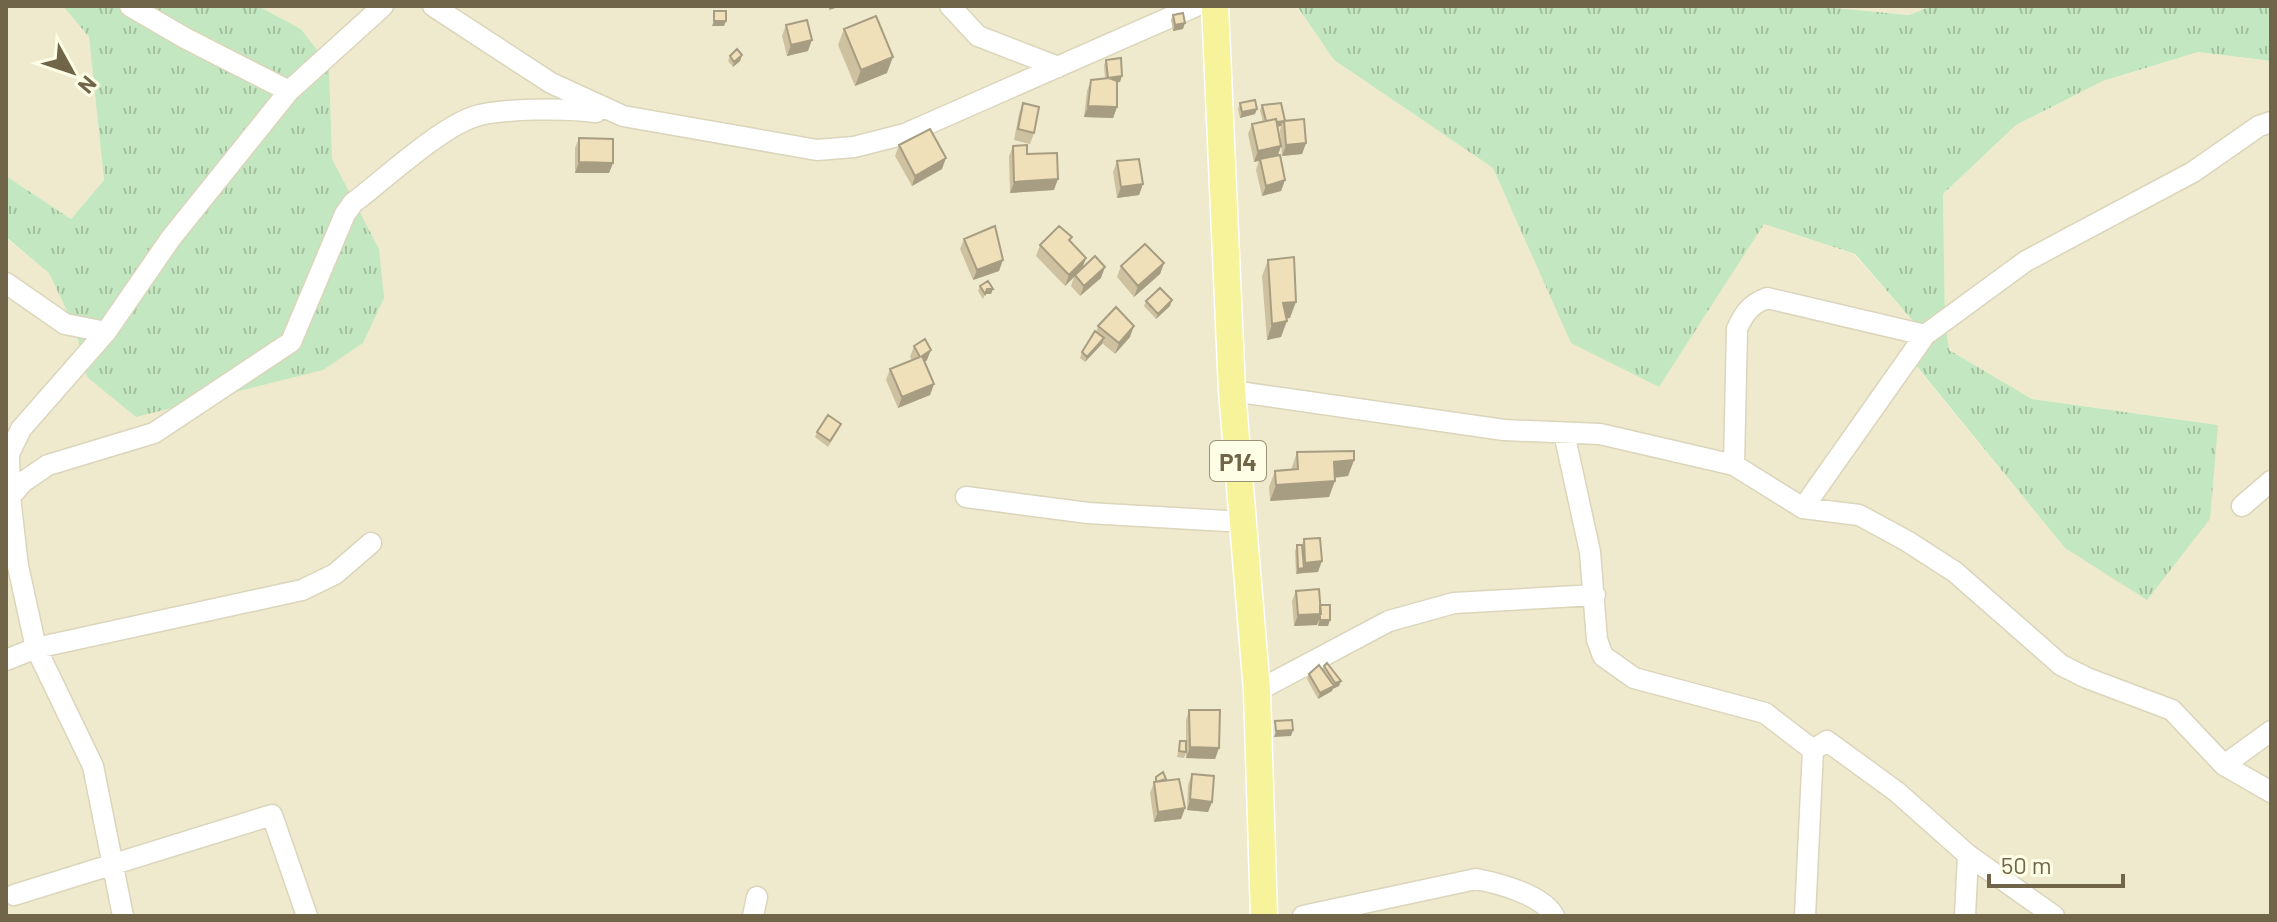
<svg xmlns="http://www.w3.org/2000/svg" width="2277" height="922" font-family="Barlow,sans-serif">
	<defs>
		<pattern id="grass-tufts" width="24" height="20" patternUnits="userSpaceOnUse" patternTransform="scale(2)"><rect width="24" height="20" fill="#c3e7c0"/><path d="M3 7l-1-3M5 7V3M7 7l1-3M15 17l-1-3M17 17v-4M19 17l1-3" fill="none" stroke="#a3bf9e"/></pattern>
	</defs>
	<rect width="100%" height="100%" fill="#fbf9e0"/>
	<path fill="#efeacd" d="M 6,6 L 63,6 L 89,37 L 104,180 L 71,219 L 6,176 Z
		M 258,6 L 1297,6 L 1334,60 L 1493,168 L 1572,343 L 1659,387 L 1764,223 L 1854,254 L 1925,335 L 1909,358 L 2065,548 L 2218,425 L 2032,399 L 1949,350 L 1945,320 L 1943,194 L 2016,125 L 2103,81 L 2198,52 L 2271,61 L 2271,916 L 6,916 L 6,238 L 49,272 L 75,328 L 353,203 L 332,159 L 329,65 L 301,29 Z
		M 1814,6 L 1931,6 L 1909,15 Z"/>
	<path fill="url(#grass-tufts)" d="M 63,6 L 258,6 L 301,29 L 329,65 L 332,159 L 379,249 L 384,298 L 363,343 L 323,370 L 136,417 L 87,377 L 75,328 L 49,273 L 6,237 L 6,176 L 71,219 L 104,180 L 89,37 Z
		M 1297,6 L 1814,6 L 1909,15 L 1931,6 L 2271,6 L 2271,61 L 2198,52 L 2103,81 L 2016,125 L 1943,194 L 1945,320 L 1949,350 L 2032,399 L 2218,425 L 2210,519 L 2147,600 L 2065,548 L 1909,357 L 1925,335 L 1855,254 L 1764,224 L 1659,387 L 1571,343 L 1493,168 L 1334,60 Z"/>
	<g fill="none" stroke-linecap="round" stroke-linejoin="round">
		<g stroke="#dbd5bb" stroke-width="23">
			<path id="minor" d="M 130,6 L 185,38 L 289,91
				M 433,6 L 551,83 L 623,116 L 817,150 L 854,147 L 905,134 L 1196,6
				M 950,6 L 978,36 L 1058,67
				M 6,283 L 65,324 L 106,332
				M 1232,391 L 1504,430 L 1600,434 L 1734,465 L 1803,508 L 1859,515 L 1907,541 L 1955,572 L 2061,665 L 2087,678 L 2172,710 L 2224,765 L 2271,792
				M 1564,433 L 1590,552 L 1597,640 L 1603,656 L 1634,678 L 1765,713 L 1813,750 L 1827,741 L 1897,792 L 1968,855 L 2054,916
				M 1734,465 L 1737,329 C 1744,313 1751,304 1767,298 L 1925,335
				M 10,497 L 23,482 L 48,465 L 154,433 L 291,342 L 345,214 L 353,203 C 386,178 437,130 473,117 C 498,108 569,108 596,112
				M 966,497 L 1088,513 L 1244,522
				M 2242,506 L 2271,481
				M 1803,508 L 1925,335 L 2026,261 L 2193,172 L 2259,126 L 2271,122
				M 6,660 L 36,648 L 302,590 L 335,574 L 371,543
				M 1257,691 L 1389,621 L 1454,603 L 1595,595
				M 2224,765 L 2271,731
				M 14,895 L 272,815 L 307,916
				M 123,916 L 93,766 L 36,648 L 18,566 L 10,497 L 9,454 L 21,429 L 106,332 L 171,238 L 289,91 L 383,6
				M 753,916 L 757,897
				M 1303,916 L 1476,879 C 1498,883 1543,895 1554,916
				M 1805,916 L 1813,750
				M 1965,916 L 1968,855"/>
		</g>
		<g stroke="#fff" stroke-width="29">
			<path id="major" d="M 1215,6 L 1232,391 L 1257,691 L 1264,916"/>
		</g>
		<use href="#minor" stroke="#fff" stroke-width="20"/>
		<use href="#major" stroke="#f7f39b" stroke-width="26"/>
	</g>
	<path fill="#cec19f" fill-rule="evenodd" d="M 1173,15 L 1183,29 L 1173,31 L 1171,20 Z
		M 786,25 L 808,51 L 787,56 L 782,36 Z
		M 844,29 L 887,73 L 855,86 L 838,45 Z
		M 742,55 L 740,61 L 733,67 L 728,61 L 730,56 Z
		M 1106,60 L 1120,82 L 1117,82 L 1117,107 L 1113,118 L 1084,117 L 1087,91 L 1091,80 L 1105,78 L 1104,65 Z
		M 1023,103 L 1034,133 L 1030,144 L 1014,140 L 1019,114 Z
		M 1240,103 L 1255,114 L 1240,118 L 1238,109 Z
		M 1262,105 L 1285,120 L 1306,143 L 1302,154 L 1282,156 L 1281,146 L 1278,156 L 1285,180 L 1281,191 L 1262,196 L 1256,170 L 1259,160 L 1254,162 L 1248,134 L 1252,124 L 1263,122 L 1260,110 ZM 1281,126 L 1280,131 L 1281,144 L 1278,127 Z
		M 579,138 L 613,163 L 609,173 L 575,173 L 575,148 Z
		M 899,145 L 942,169 L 912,186 L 895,156 Z
		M 1013,146 L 1027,154 L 1054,190 L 1010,193 L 1009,156 Z
		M 1117,161 L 1143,184 L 1139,195 L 1117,198 L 1113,172 Z
		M 1072,237 L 1070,242 L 1083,268 L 1101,278 L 1080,296 L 1071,286 L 1074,277 L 1065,286 L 1036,256 L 1040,245 Z
		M 964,239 L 999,271 L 973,280 L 960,249 Z
		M 1268,260 L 1290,318 L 1286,319 L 1281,337 L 1267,340 L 1262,276 Z
		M 1164,263 L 1160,274 L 1134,297 L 1117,277 L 1121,266 Z
		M 980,286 L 993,289 L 991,294 L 985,294 L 983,299 L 978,291 Z
		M 1146,301 L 1170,306 L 1156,319 L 1144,306 Z
		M 1098,326 L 1130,337 L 1115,354 L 1102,343 L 1085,362 L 1080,358 L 1082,352 L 1096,332 Z
		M 914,346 L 927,360 L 924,362 L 934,384 L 930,395 L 898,408 L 886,380 L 890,369 L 912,360 L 910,357 Z
		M 839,429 L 828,447 L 815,437 L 817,432 Z
		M 1297,452 L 1354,460 L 1348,476 L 1335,478 L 1329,497 L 1270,501 L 1269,487 L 1275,471 L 1291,470 Z
		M 1304,539 L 1318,572 L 1296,574 L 1295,551 L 1297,545 L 1302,545 Z
		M 1296,591 L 1320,605 L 1328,626 L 1318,626 L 1318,621 L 1317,625 L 1294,626 L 1292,601 Z
		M 1324,666 L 1341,681 L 1339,686 L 1333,688 L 1332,691 L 1318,699 L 1307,679 L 1309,674 L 1322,670 Z
		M 1189,710 L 1219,748 L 1215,759 L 1186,758 L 1186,753 L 1184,758 L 1177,757 L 1180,741 L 1186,741 L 1186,720 Z
		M 1192,774 L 1212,802 L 1208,812 L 1187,810 L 1188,785 Z
		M 1156,777 L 1166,781 L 1185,808 L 1181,819 L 1154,822 L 1150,793 Z"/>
	<path fill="#a79d82" d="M 830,6 L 842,6 L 829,10 Z
		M 714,21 L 726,21 L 724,26 L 712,26 Z
		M 1185,23 L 1183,29 L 1173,31 L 1175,25 Z
		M 812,40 L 808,51 L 787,56 L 791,45 Z
		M 742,55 L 740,61 L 733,67 L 734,62 Z
		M 893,57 L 887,73 L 855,86 L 861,70 Z
		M 1122,76 L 1120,82 L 1106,84 L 1108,78 Z
		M 1088,106 L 1117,107 L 1113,118 L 1084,117 Z
		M 1257,109 L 1255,114 L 1240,118 L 1242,112 Z
		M 1283,121 L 1281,126 L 1265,129 L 1267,123 Z
		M 1306,143 L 1302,154 L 1282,156 L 1286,145 Z
		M 1281,146 L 1277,157 L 1254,162 L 1258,151 Z
		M 946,158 L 942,169 L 912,186 L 915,176 Z
		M 579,162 L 613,163 L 609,173 L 575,173 Z
		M 1058,179 L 1054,190 L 1010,193 L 1014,182 Z
		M 1285,180 L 1281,191 L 1262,196 L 1266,186 Z
		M 1143,184 L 1139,195 L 1117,198 L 1121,187 Z
		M 1086,258 L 1082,269 L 1065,286 L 1069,275 Z
		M 1003,260 L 999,271 L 973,280 L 977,270 Z
		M 1164,263 L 1160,274 L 1134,297 L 1138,286 Z
		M 1105,267 L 1101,278 L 1080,296 L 1084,286 Z
		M 987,289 L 993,289 L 991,294 L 985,294 Z
		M 1172,300 L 1170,306 L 1156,319 L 1158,314 Z
		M 1296,302 L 1290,318 L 1277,319 L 1283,303 Z
		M 1287,321 L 1281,337 L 1267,340 L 1272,324 Z
		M 1134,326 L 1130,337 L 1115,354 L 1119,343 Z
		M 1104,338 L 1102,344 L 1085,362 L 1087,357 Z
		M 931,350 L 927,360 L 918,367 L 922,356 Z
		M 934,384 L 930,395 L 898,408 L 902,397 Z
		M 1354,460 L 1348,476 L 1329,478 L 1334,462 Z
		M 1335,481 L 1329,497 L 1270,501 L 1276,485 Z
		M 1322,561 L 1318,572 L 1302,573 L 1305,563 Z
		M 1304,568 L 1302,573 L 1296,574 L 1298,569 Z
		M 1321,614 L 1317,625 L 1294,626 L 1298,615 Z
		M 1320,620 L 1330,620 L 1328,626 L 1318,626 Z
		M 1341,681 L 1339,686 L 1333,689 L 1335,683 Z
		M 1334,686 L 1332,691 L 1318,699 L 1320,693 Z
		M 1293,730 L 1291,736 L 1274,737 L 1276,731 Z
		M 1190,747 L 1219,748 L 1215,759 L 1186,758 Z
		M 1190,799 L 1212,802 L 1208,812 L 1187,810 Z
		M 1185,808 L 1181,819 L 1154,822 L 1158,812 Z"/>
	<path fill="#efe0b9" stroke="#a79d82" stroke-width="2" d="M 714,11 L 726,11 L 726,21 L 714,21 Z
		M 1183,13 L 1185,23 L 1175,25 L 1173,15 Z
		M 876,16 L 893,57 L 861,70 L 844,29 Z
		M 807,20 L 812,40 L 791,45 L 786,25 Z
		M 737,49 L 742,55 L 734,62 L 730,56 Z
		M 1121,58 L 1122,76 L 1108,78 L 1106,60 Z
		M 1109,78 L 1117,81 L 1117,107 L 1088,106 L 1091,80 Z
		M 1255,100 L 1257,109 L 1242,112 L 1240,103 Z
		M 1023,103 L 1039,107 L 1034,133 L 1018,129 Z
		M 1281,103 L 1285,121 L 1277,122 L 1276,119 L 1266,121 L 1262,105 Z
		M 1276,119 L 1281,146 L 1258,151 L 1252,124 Z
		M 1304,119 L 1306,143 L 1286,145 L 1284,121 Z
		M 930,129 L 946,158 L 915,176 L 899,145 Z
		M 579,138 L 613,139 L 613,163 L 579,162 Z
		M 1027,145 L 1027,154 L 1057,153 L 1058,179 L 1014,182 L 1013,146 Z
		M 1280,155 L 1285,180 L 1266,186 L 1260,159 Z
		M 1139,159 L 1143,184 L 1121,187 L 1117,161 Z
		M 995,226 L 1003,260 L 977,270 L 964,239 Z
		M 1059,226 L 1072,237 L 1069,240 L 1086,258 L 1069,275 L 1040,245 Z
		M 1145,244 L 1164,263 L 1138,286 L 1121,266 Z
		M 1095,256 L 1105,267 L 1084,286 L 1075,275 Z
		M 1294,257 L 1296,302 L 1283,303 L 1287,321 L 1272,324 L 1268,260 Z
		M 988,281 L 993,289 L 987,289 L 985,294 L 980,286 Z
		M 1160,288 L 1172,300 L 1158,314 L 1146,301 Z
		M 1116,307 L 1134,326 L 1119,343 L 1098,326 Z
		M 1095,331 L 1104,338 L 1087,357 L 1082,352 Z
		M 925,339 L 931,350 L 922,356 L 934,384 L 902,397 L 890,369 L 920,357 L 914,346 Z
		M 828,415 L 841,424 L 830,441 L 817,432 Z
		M 1354,451 L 1354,460 L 1334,462 L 1335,481 L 1276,485 L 1275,471 L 1298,469 L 1297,452 Z
		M 1320,538 L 1322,561 L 1305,563 L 1304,539 Z
		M 1297,545 L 1302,545 L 1304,568 L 1298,569 Z
		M 1319,589 L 1321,614 L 1298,615 L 1296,591 Z
		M 1320,605 L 1330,605 L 1330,620 L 1320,620 Z
		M 1327,663 L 1341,681 L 1335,683 L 1324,666 Z
		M 1319,665 L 1334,686 L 1320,693 L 1309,674 Z
		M 1189,710 L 1220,710 L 1219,748 L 1190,747 Z
		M 1292,720 L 1293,730 L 1276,731 L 1275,721 Z
		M 1180,741 L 1186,741 L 1186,752 L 1179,751 Z
		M 1163,772 L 1166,779 L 1156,782 L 1156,777 Z
		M 1192,774 L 1214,776 L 1212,802 L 1190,799 Z
		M 1179,779 L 1185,808 L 1158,812 L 1154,782 Z"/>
	<g text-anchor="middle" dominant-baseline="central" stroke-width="8" stroke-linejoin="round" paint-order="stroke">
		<rect fill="#fefde6" stroke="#9b9278" stroke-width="2" x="1210" y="441" width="56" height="40" rx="6"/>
		<g font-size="24" font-weight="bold" fill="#706449">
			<text x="1238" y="461">P14</text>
		</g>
	</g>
	<rect width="2277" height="922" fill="none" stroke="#706449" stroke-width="16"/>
	<g transform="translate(72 72) rotate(130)" stroke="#fefde6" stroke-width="6" paint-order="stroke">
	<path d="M0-6L14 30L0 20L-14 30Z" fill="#706449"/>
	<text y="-12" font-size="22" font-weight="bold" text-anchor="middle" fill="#706449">N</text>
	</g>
	<path d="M1989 874v12h134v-12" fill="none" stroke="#706449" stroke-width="4"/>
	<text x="2001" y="874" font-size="24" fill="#706449" stroke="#fefde6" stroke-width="6" paint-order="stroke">50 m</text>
</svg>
